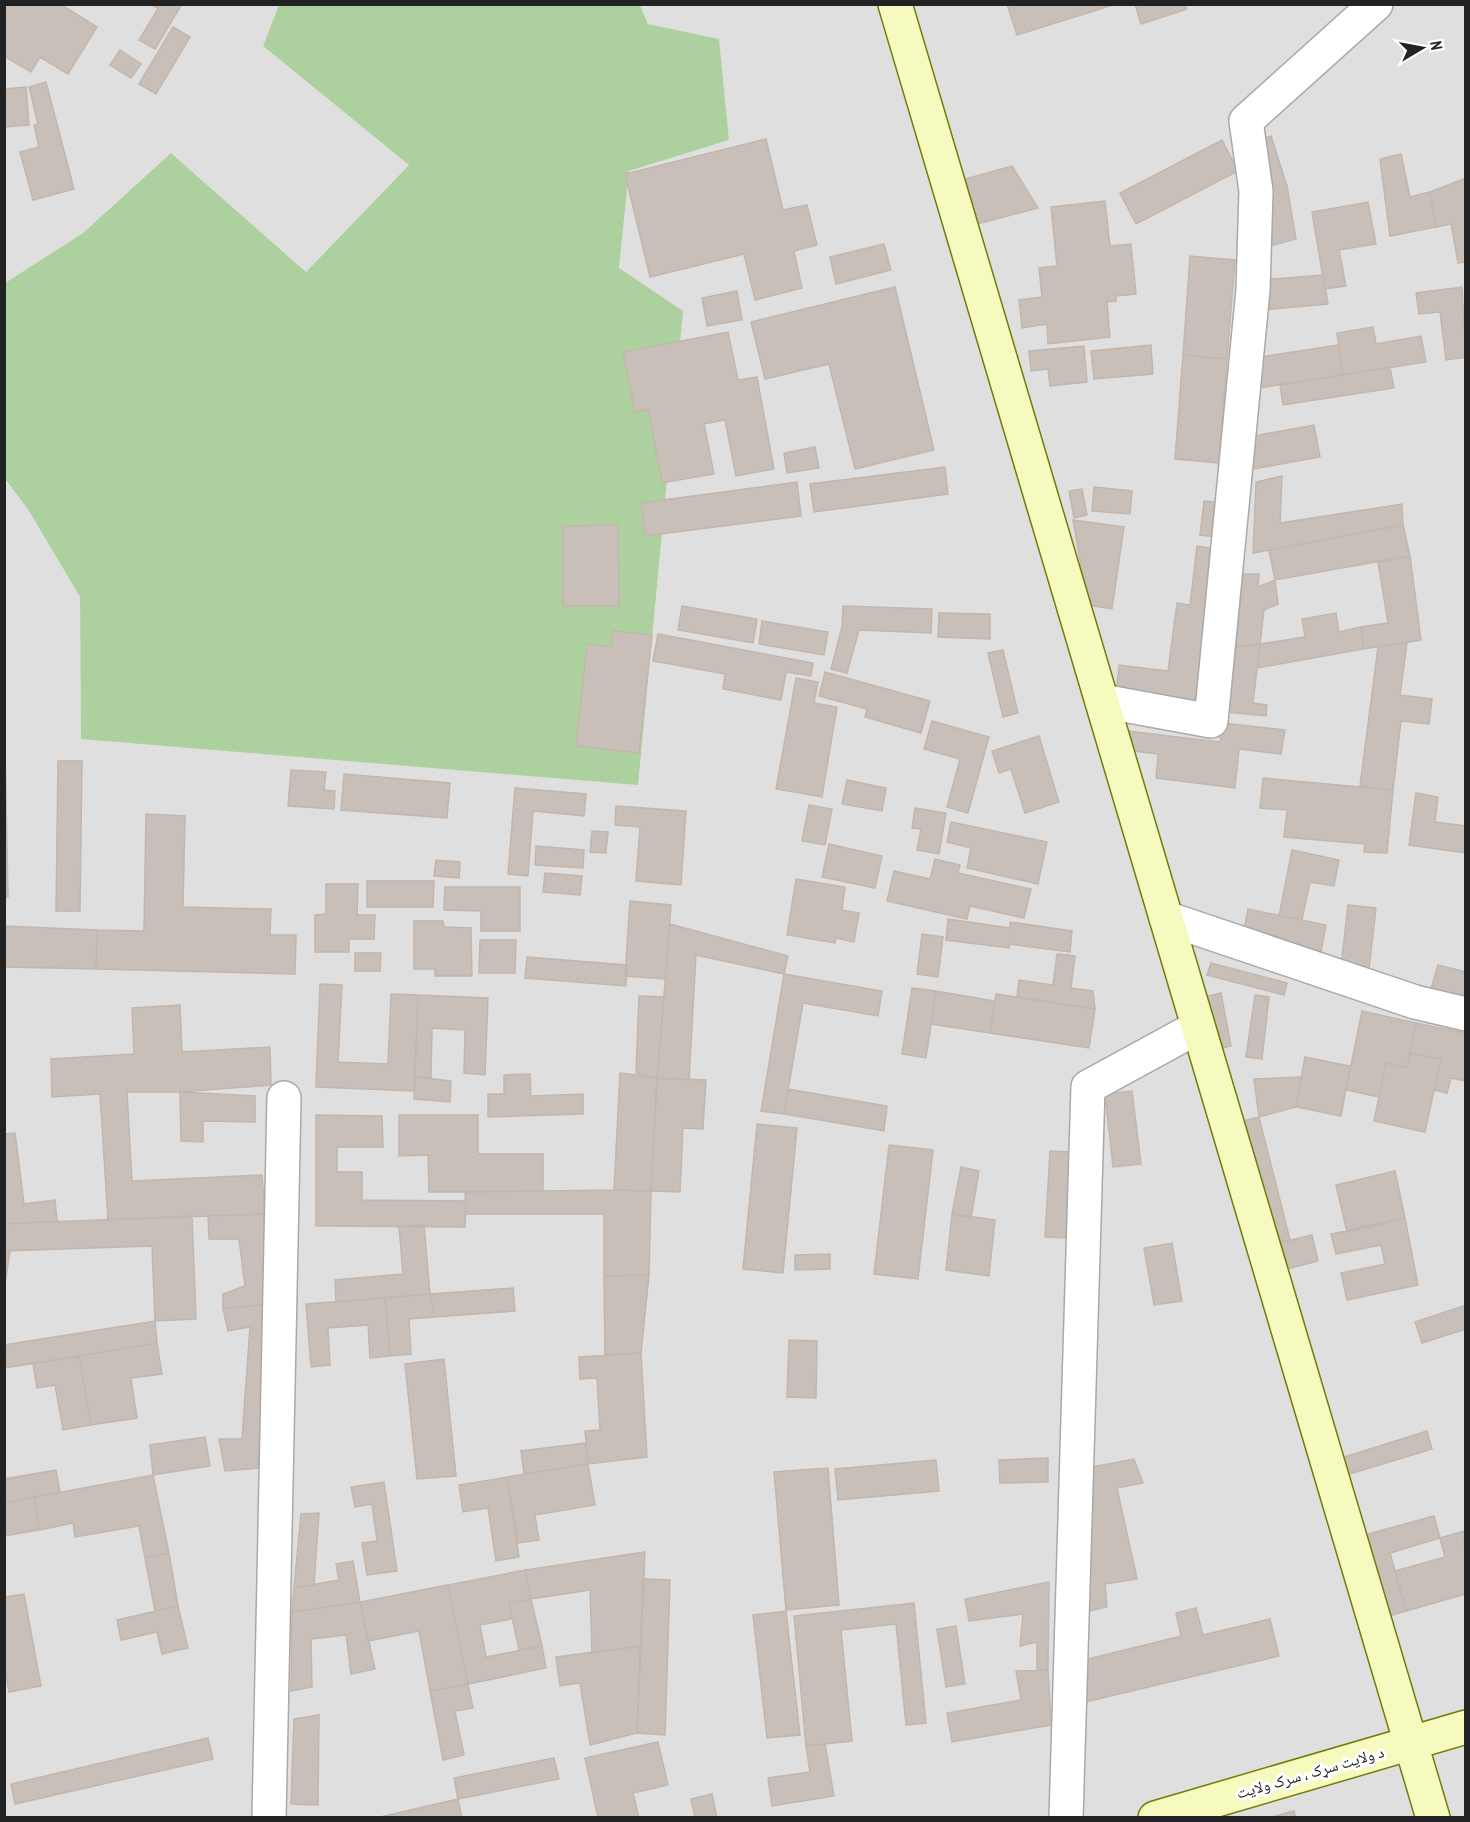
<svg xmlns="http://www.w3.org/2000/svg" width="1470" height="1822" font-family="'PT Sans Narrow','Noto Naskh Arabic',sans-serif">
	<rect width="100%" height="100%" fill="#f2efe9"/>
	<path fill="#e0dfdf" d="M 5,5 L 279,5 L 263,46 L 409,165 L 306,272 L 171,153 L 83,233 L 5,283 Z
		M 640,5 L 1465,5 L 1465,1817 L 5,1817 L 4,479 L 29,511 L 80,597 L 81,739 L 619,268 L 629,171 L 729,140 L 719,40 L 648,24 Z"/>
	<path fill="#add19e" d="M 279,5 L 640,5 L 648,24 L 719,39 L 729,140 L 629,171 L 619,268 L 683,311 L 638,785 L 81,739 L 80,597 L 29,511 L 5,479 L 5,283 L 83,233 L 171,153 L 306,272 L 409,165 L 263,46 Z"/>
	<path fill="#c7bfb8" stroke="#c4b6ab" stroke-width="1.5" d="M 4,4 L 60,4 L 97,27 L 68,74 L 40,57 L 31,72 L 4,56 Z
		M 151,4 L 182,4 L 155,49 L 139,40 L 158,9 Z
		M 1007,4 L 1116,4 L 1017,35 Z
		M 1135,4 L 1185,4 L 1187,9 L 1141,24 Z
		M 173,27 L 190,37 L 156,94 L 139,84 Z
		M 120,50 L 141,64 L 131,78 L 110,65 Z
		M 46,82 L 74,189 L 33,200 L 20,152 L 39,147 L 34,125 L 38,124 L 29,87 Z
		M 26,87 L 29,125 L 4,127 L 4,89 Z
		M 1271,136 L 1287,186 L 1296,239 L 1270,246 L 1273,205 L 1260,140 Z
		M 766,139 L 783,210 L 807,205 L 817,245 L 794,251 L 802,288 L 755,300 L 744,254 L 650,277 L 625,174 Z
		M 1222,140 L 1238,171 L 1136,224 L 1120,193 Z
		M 1401,154 L 1410,197 L 1430,192 L 1436,227 L 1390,236 L 1380,159 Z
		M 1012,166 L 1038,208 L 977,224 L 965,179 Z
		M 1466,178 L 1466,262 L 1458,263 L 1451,224 L 1436,227 L 1430,192 Z
		M 1105,201 L 1110,246 L 1131,244 L 1136,294 L 1116,296 L 1116,301 L 1107,302 L 1110,337 L 1048,344 L 1047,324 L 1022,328 L 1019,300 L 1042,297 L 1039,268 L 1057,266 L 1051,207 Z
		M 1368,202 L 1376,244 L 1339,250 L 1346,286 L 1325,289 L 1312,212 Z
		M 884,244 L 891,270 L 836,284 L 830,257 Z
		M 1190,256 L 1235,260 L 1227,359 L 1183,355 Z
		M 1323,275 L 1328,304 L 1262,310 L 1260,280 Z
		M 895,287 L 934,450 L 855,469 L 829,364 L 765,379 L 751,322 Z
		M 1462,287 L 1466,357 L 1446,360 L 1440,312 L 1419,314 L 1416,293 Z
		M 737,291 L 742,320 L 707,326 L 702,298 Z
		M 1373,327 L 1376,344 L 1421,336 L 1426,362 L 1343,375 L 1337,333 Z
		M 728,332 L 738,380 L 757,377 L 774,469 L 736,476 L 725,420 L 704,424 L 714,474 L 662,483 L 648,409 L 635,412 L 623,352 Z
		M 1151,345 L 1153,374 L 1094,379 L 1091,351 Z
		M 1338,345 L 1343,375 L 1259,388 L 1254,358 Z
		M 1084,346 L 1087,382 L 1050,386 L 1048,369 L 1031,371 L 1029,351 Z
		M 1183,355 L 1227,359 L 1219,463 L 1175,459 Z
		M 1390,367 L 1394,388 L 1283,405 L 1280,385 Z
		M 1314,425 L 1320,457 L 1254,469 L 1248,437 Z
		M 815,447 L 819,468 L 787,473 L 784,453 Z
		M 945,467 L 948,494 L 814,512 L 810,484 Z
		M 1282,476 L 1280,523 L 1402,504 L 1403,525 L 1253,553 L 1256,482 Z
		M 797,482 L 801,516 L 645,536 L 641,503 Z
		M 1094,487 L 1132,491 L 1130,514 L 1092,511 Z
		M 1082,489 L 1087,515 L 1074,518 L 1069,491 Z
		M 1204,501 L 1223,503 L 1218,537 L 1200,535 Z
		M 1073,520 L 1124,527 L 1112,609 L 1088,605 Z
		M 618,525 L 619,606 L 563,606 L 563,526 Z
		M 1403,525 L 1410,556 L 1275,580 L 1269,550 Z
		M 1197,546 L 1216,549 L 1198,705 L 1116,695 L 1119,665 L 1168,671 L 1177,603 L 1190,605 Z
		M 1410,556 L 1421,640 L 1364,649 L 1361,627 L 1388,623 L 1378,562 Z
		M 1243,574 L 1259,574 L 1258,587 L 1275,580 L 1278,604 L 1264,610 L 1260,644 L 1235,647 Z
		M 682,606 L 757,619 L 753,643 L 678,630 Z
		M 843,606 L 932,609 L 931,633 L 859,630 L 847,673 L 831,669 L 842,627 Z
		M 939,613 L 990,614 L 990,639 L 938,637 Z
		M 1336,613 L 1339,632 L 1361,627 L 1364,649 L 1257,668 L 1260,644 L 1305,637 L 1302,619 Z
		M 762,621 L 828,632 L 824,655 L 759,644 Z
		M 613,631 L 652,635 L 639,753 L 576,746 L 587,644 L 611,647 Z
		M 658,634 L 813,663 L 811,676 L 786,672 L 781,700 L 723,689 L 725,674 L 653,661 Z
		M 1407,643 L 1400,695 L 1432,699 L 1429,724 L 1401,721 L 1393,790 L 1360,786 L 1378,647 Z
		M 1260,644 L 1253,703 L 1267,705 L 1266,716 L 1226,712 L 1235,647 Z
		M 1003,650 L 1018,713 L 1003,717 L 988,653 Z
		M 825,672 L 930,701 L 921,733 L 865,717 L 867,709 L 819,696 Z
		M 796,678 L 818,682 L 814,703 L 837,707 L 822,797 L 776,789 Z
		M 932,721 L 989,737 L 968,813 L 947,807 L 960,759 L 924,749 Z
		M 1222,723 L 1285,730 L 1281,754 L 1239,749 L 1235,788 L 1156,778 L 1158,754 L 1126,750 L 1128,731 L 1220,742 Z
		M 1039,736 L 1059,802 L 1025,813 L 1011,769 L 999,773 L 992,751 Z
		M 5,750 L 8,897 L 4,898 L 4,750 Z
		M 58,761 L 82,761 L 80,911 L 56,911 Z
		M 291,770 L 326,772 L 324,790 L 335,791 L 334,809 L 288,806 Z
		M 344,774 L 450,783 L 447,818 L 341,810 Z
		M 1263,778 L 1393,790 L 1387,853 L 1364,852 L 1365,844 L 1284,837 L 1287,810 L 1260,808 Z
		M 847,780 L 886,788 L 882,811 L 842,804 Z
		M 515,788 L 586,794 L 584,816 L 533,811 L 528,876 L 508,874 Z
		M 1416,793 L 1438,797 L 1435,822 L 1466,826 L 1466,853 L 1409,845 Z
		M 809,805 L 832,809 L 825,845 L 802,841 Z
		M 616,806 L 686,811 L 681,885 L 636,881 L 640,827 L 615,825 Z
		M 915,808 L 946,813 L 939,854 L 917,850 L 921,829 L 912,828 Z
		M 146,814 L 185,816 L 183,907 L 271,909 L 270,935 L 296,935 L 295,974 L 96,969 L 97,930 L 144,931 Z
		M 951,822 L 1047,842 L 1038,884 L 967,868 L 971,848 L 947,842 Z
		M 592,831 L 608,832 L 606,853 L 590,852 Z
		M 829,844 L 882,856 L 875,888 L 822,877 Z
		M 536,846 L 584,850 L 583,868 L 535,865 Z
		M 1292,850 L 1339,860 L 1334,886 L 1310,882 L 1302,920 L 1279,916 Z
		M 935,859 L 960,865 L 958,873 L 1031,889 L 1024,918 L 970,906 L 967,919 L 887,901 L 894,871 L 930,879 Z
		M 436,860 L 460,862 L 459,878 L 434,876 Z
		M 545,873 L 582,876 L 580,895 L 543,892 Z
		M 796,879 L 845,887 L 842,910 L 859,913 L 854,942 L 836,938 L 835,943 L 787,935 Z
		M 367,881 L 434,881 L 433,907 L 367,907 Z
		M 326,884 L 358,884 L 357,915 L 375,915 L 374,939 L 349,939 L 349,952 L 315,952 L 315,915 L 326,914 Z
		M 445,887 L 520,887 L 520,931 L 481,931 L 481,911 L 444,910 Z
		M 630,901 L 671,905 L 665,979 L 625,976 Z
		M 1348,905 L 1376,908 L 1369,969 L 1341,966 Z
		M 1248,909 L 1326,925 L 1321,951 L 1243,935 Z
		M 948,919 L 1010,928 L 1010,922 L 1072,931 L 1070,952 L 1009,944 L 1009,948 L 946,940 Z
		M 414,921 L 443,921 L 444,927 L 471,928 L 472,976 L 435,976 L 435,969 L 414,969 Z
		M 670,924 L 788,956 L 784,974 L 696,955 L 689,1080 L 657,1078 Z
		M 4,926 L 97,930 L 96,969 L 4,967 Z
		M 922,934 L 943,937 L 938,977 L 917,974 Z
		M 480,940 L 516,940 L 515,973 L 479,973 Z
		M 355,953 L 381,953 L 380,971 L 355,971 Z
		M 1057,954 L 1075,956 L 1071,988 L 1093,991 L 1095,1009 L 1017,997 L 1019,980 L 1053,985 Z
		M 527,957 L 627,965 L 626,986 L 525,978 Z
		M 1211,963 L 1287,983 L 1284,995 L 1207,975 Z
		M 1438,965 L 1466,972 L 1466,997 L 1431,989 Z
		M 784,974 L 882,991 L 878,1016 L 803,1003 L 784,1114 L 761,1111 Z
		M 320,984 L 342,985 L 338,1062 L 388,1064 L 391,994 L 418,995 L 414,1091 L 316,1087 Z
		M 912,988 L 936,991 L 926,1058 L 902,1054 Z
		M 936,991 L 995,1001 L 990,1033 L 931,1024 Z
		M 1221,993 L 1231,1046 L 1214,1050 L 1204,997 Z
		M 996,994 L 1095,1009 L 1089,1048 L 990,1033 Z
		M 418,995 L 488,998 L 485,1075 L 464,1073 L 465,1030 L 432,1028 L 431,1078 L 415,1077 Z
		M 1255,995 L 1269,997 L 1262,1059 L 1246,1057 Z
		M 639,996 L 664,997 L 657,1078 L 636,1073 Z
		M 180,1005 L 182,1052 L 270,1047 L 271,1085 L 180,1092 L 127,1092 L 132,1181 L 262,1175 L 265,1214 L 108,1220 L 100,1094 L 52,1097 L 51,1059 L 134,1054 L 132,1008 Z
		M 1362,1011 L 1416,1023 L 1407,1068 L 1386,1063 L 1379,1097 L 1346,1090 Z
		M 1416,1023 L 1466,1033 L 1466,1081 L 1451,1078 L 1447,1093 L 1434,1090 L 1441,1059 L 1410,1053 Z
		M 1410,1053 L 1441,1059 L 1425,1132 L 1374,1121 L 1386,1063 L 1407,1068 Z
		M 1305,1057 L 1350,1066 L 1341,1116 L 1296,1107 Z
		M 620,1073 L 657,1078 L 651,1191 L 614,1190 Z
		M 530,1074 L 531,1096 L 583,1094 L 583,1114 L 488,1117 L 488,1094 L 504,1094 L 504,1075 Z
		M 415,1077 L 451,1081 L 450,1102 L 414,1099 Z
		M 1302,1077 L 1296,1107 L 1259,1117 L 1254,1079 Z
		M 657,1078 L 706,1080 L 703,1129 L 683,1128 L 680,1192 L 651,1191 Z
		M 788,1089 L 887,1106 L 884,1131 L 784,1114 Z
		M 1132,1091 L 1141,1164 L 1113,1167 L 1105,1094 Z
		M 180,1092 L 255,1096 L 255,1122 L 203,1121 L 203,1142 L 181,1141 Z
		M 316,1115 L 382,1116 L 383,1147 L 337,1147 L 337,1172 L 362,1172 L 362,1200 L 466,1201 L 465,1227 L 316,1226 Z
		M 399,1115 L 478,1115 L 478,1154 L 543,1154 L 543,1191 L 429,1192 L 428,1155 L 399,1156 Z
		M 1259,1117 L 1290,1240 L 1266,1246 L 1235,1123 Z
		M 757,1124 L 797,1128 L 783,1273 L 743,1269 Z
		M 15,1133 L 24,1204 L 55,1200 L 57,1221 L 4,1224 L 4,1134 Z
		M 889,1145 L 933,1150 L 918,1279 L 874,1274 Z
		M 1050,1151 L 1070,1152 L 1066,1238 L 1045,1237 Z
		M 961,1167 L 979,1171 L 971,1218 L 952,1214 Z
		M 1395,1171 L 1405,1218 L 1347,1232 L 1336,1185 Z
		M 614,1190 L 651,1191 L 649,1275 L 604,1276 L 604,1214 L 466,1214 L 465,1192 Z
		M 265,1214 L 266,1304 L 223,1309 L 223,1294 L 245,1286 L 239,1239 L 209,1239 L 208,1216 Z
		M 952,1214 L 995,1220 L 989,1276 L 946,1270 Z
		M 192,1216 L 196,1319 L 155,1321 L 152,1246 L 4,1251 L 4,1224 Z
		M 1405,1218 L 1418,1285 L 1347,1300 L 1341,1273 L 1385,1264 L 1381,1245 L 1336,1254 L 1331,1234 Z
		M 424,1225 L 430,1294 L 336,1302 L 335,1280 L 403,1274 L 399,1227 Z
		M 1312,1235 L 1318,1261 L 1272,1273 L 1266,1246 Z
		M 1172,1243 L 1182,1301 L 1154,1305 L 1144,1248 Z
		M 4,1251 L 10,1251 L 4,1291 Z
		M 830,1254 L 830,1269 L 795,1270 L 795,1255 Z
		M 649,1275 L 641,1353 L 605,1355 L 604,1276 Z
		M 513,1288 L 515,1311 L 435,1317 L 430,1294 Z
		M 430,1294 L 435,1317 L 409,1319 L 411,1354 L 390,1356 L 385,1298 Z
		M 385,1298 L 390,1356 L 370,1358 L 368,1325 L 328,1328 L 330,1365 L 311,1367 L 306,1304 Z
		M 266,1304 L 258,1468 L 225,1471 L 219,1439 L 242,1439 L 250,1327 L 228,1331 L 223,1309 Z
		M 1466,1305 L 1466,1329 L 1422,1343 L 1415,1322 Z
		M 155,1321 L 157,1343 L 4,1368 L 4,1345 Z
		M 789,1340 L 817,1341 L 816,1398 L 787,1397 Z
		M 157,1343 L 162,1374 L 131,1378 L 137,1418 L 91,1425 L 79,1356 Z
		M 641,1353 L 647,1457 L 588,1464 L 585,1431 L 600,1430 L 597,1378 L 580,1379 L 579,1357 Z
		M 79,1356 L 91,1425 L 63,1430 L 55,1385 L 37,1388 L 33,1364 Z
		M 444,1359 L 456,1476 L 417,1479 L 405,1364 Z
		M 1427,1431 L 1432,1449 L 1343,1476 L 1338,1459 Z
		M 205,1437 L 210,1466 L 153,1475 L 150,1445 Z
		M 585,1443 L 588,1464 L 524,1474 L 521,1451 Z
		M 1048,1458 L 1048,1482 L 1000,1483 L 999,1460 Z
		M 1134,1459 L 1143,1483 L 1117,1488 L 1137,1579 L 1105,1584 L 1107,1607 L 1088,1611 L 1086,1468 Z
		M 936,1460 L 939,1491 L 838,1500 L 835,1469 Z
		M 588,1464 L 595,1505 L 535,1515 L 539,1540 L 518,1543 L 507,1477 Z
		M 828,1468 L 839,1605 L 786,1610 L 774,1472 Z
		M 56,1470 L 60,1492 L 4,1503 L 4,1479 Z
		M 153,1475 L 169,1553 L 145,1558 L 139,1526 L 75,1537 L 73,1523 L 39,1530 L 34,1497 Z
		M 507,1477 L 519,1557 L 496,1561 L 488,1508 L 463,1512 L 459,1485 Z
		M 384,1482 L 397,1571 L 367,1575 L 362,1543 L 377,1541 L 372,1504 L 355,1507 L 351,1487 Z
		M 34,1497 L 39,1530 L 4,1536 L 4,1503 Z
		M 319,1513 L 314,1585 L 294,1588 L 301,1514 Z
		M 1434,1516 L 1440,1538 L 1390,1553 L 1406,1611 L 1379,1619 L 1357,1537 Z
		M 1464,1531 L 1466,1594 L 1406,1611 L 1395,1571 L 1445,1557 L 1440,1538 Z
		M 645,1552 L 641,1646 L 592,1653 L 590,1590 L 531,1599 L 525,1570 Z
		M 169,1553 L 178,1606 L 155,1611 L 145,1558 Z
		M 353,1561 L 360,1602 L 292,1612 L 294,1588 L 339,1580 L 336,1564 Z
		M 525,1570 L 531,1599 L 509,1603 L 512,1619 L 480,1625 L 486,1657 L 542,1646 L 546,1668 L 468,1684 L 448,1585 Z
		M 643,1579 L 670,1580 L 665,1735 L 637,1733 Z
		M 1049,1582 L 1048,1670 L 1037,1670 L 1037,1642 L 1020,1646 L 1023,1614 L 969,1621 L 965,1599 Z
		M 448,1585 L 468,1684 L 430,1691 L 419,1631 L 368,1641 L 360,1602 Z
		M 24,1594 L 41,1686 L 9,1692 L 4,1664 L 4,1597 Z
		M 531,1599 L 542,1646 L 519,1650 L 509,1603 Z
		M 360,1602 L 375,1669 L 351,1674 L 346,1635 L 311,1639 L 312,1687 L 291,1691 L 292,1612 Z
		M 914,1603 L 926,1723 L 906,1725 L 896,1624 L 841,1630 L 852,1741 L 806,1746 L 794,1616 Z
		M 178,1606 L 188,1648 L 162,1654 L 157,1632 L 121,1640 L 117,1620 Z
		M 1196,1608 L 1203,1635 L 1270,1619 L 1279,1656 L 1081,1703 L 1080,1661 L 1181,1636 L 1176,1613 Z
		M 786,1611 L 800,1735 L 767,1738 L 753,1615 Z
		M 956,1626 L 965,1684 L 946,1687 L 937,1629 Z
		M 641,1646 L 637,1733 L 590,1745 L 580,1683 L 560,1686 L 556,1657 Z
		M 1048,1670 L 1051,1725 L 952,1742 L 947,1713 L 1021,1700 L 1016,1671 Z
		M 468,1684 L 473,1708 L 455,1711 L 464,1755 L 443,1760 L 430,1691 Z
		M 319,1715 L 318,1805 L 291,1804 L 294,1719 Z
		M 208,1738 L 213,1759 L 15,1804 L 11,1784 Z
		M 658,1742 L 668,1785 L 633,1793 L 639,1818 L 598,1818 L 585,1758 Z
		M 825,1744 L 834,1796 L 772,1806 L 768,1778 L 810,1772 L 806,1746 Z
		M 554,1758 L 559,1779 L 458,1799 L 454,1778 Z
		M 712,1794 L 717,1818 L 695,1818 L 691,1799 Z
		M 458,1799 L 462,1818 L 376,1818 Z
		M 1294,1811 L 1296,1818 L 1268,1818 Z"/>
	<g fill="none" stroke-linecap="round" stroke-linejoin="round">
		<g stroke="#a9a9a9" stroke-width="36">
			<path id="street" d="M 1102,701 L 1211,721 L 1253,290 L 1256,191 L 1246,121 L 1376,4
				M 1166,918 L 1415,1002 L 1466,1014
				M 269,1818 L 284,1098
				M 1066,1818 L 1088,1087 L 1198,1027"/>
		</g>
		<g stroke="#707d05" stroke-width="36">
			<path id="secondary" d="M 895,4 L 1433,1818
				M 1155,1818 L 1466,1727"/>
		</g>
		<use href="#street" stroke="#fff" stroke-width="33"/>
		<use href="#secondary" stroke="#f7fabf" stroke-width="33"/>
	</g>
	<g text-anchor="middle" dominant-baseline="central" stroke-width="6" stroke-linejoin="round" paint-order="stroke">
		<g font-size="16" fill="#222" stroke="#fff">
			<text transform="translate(1310 1772) rotate(-16)">د ولایت سړک ، سرک ولایت</text>
		</g>
	</g>
	<rect width="1470" height="1822" fill="none" stroke="#222222" stroke-width="12"/>
	<g transform="translate(1422 48) rotate(80)" stroke="#ffffff" stroke-width="4.5" paint-order="stroke">
	<path d="M0-4.5L10 22L0 15L-10 22Z" fill="#222222"/>
	<text y="-9" font-size="16" font-weight="bold" text-anchor="middle" fill="#222222">N</text>
	</g>
</svg>
